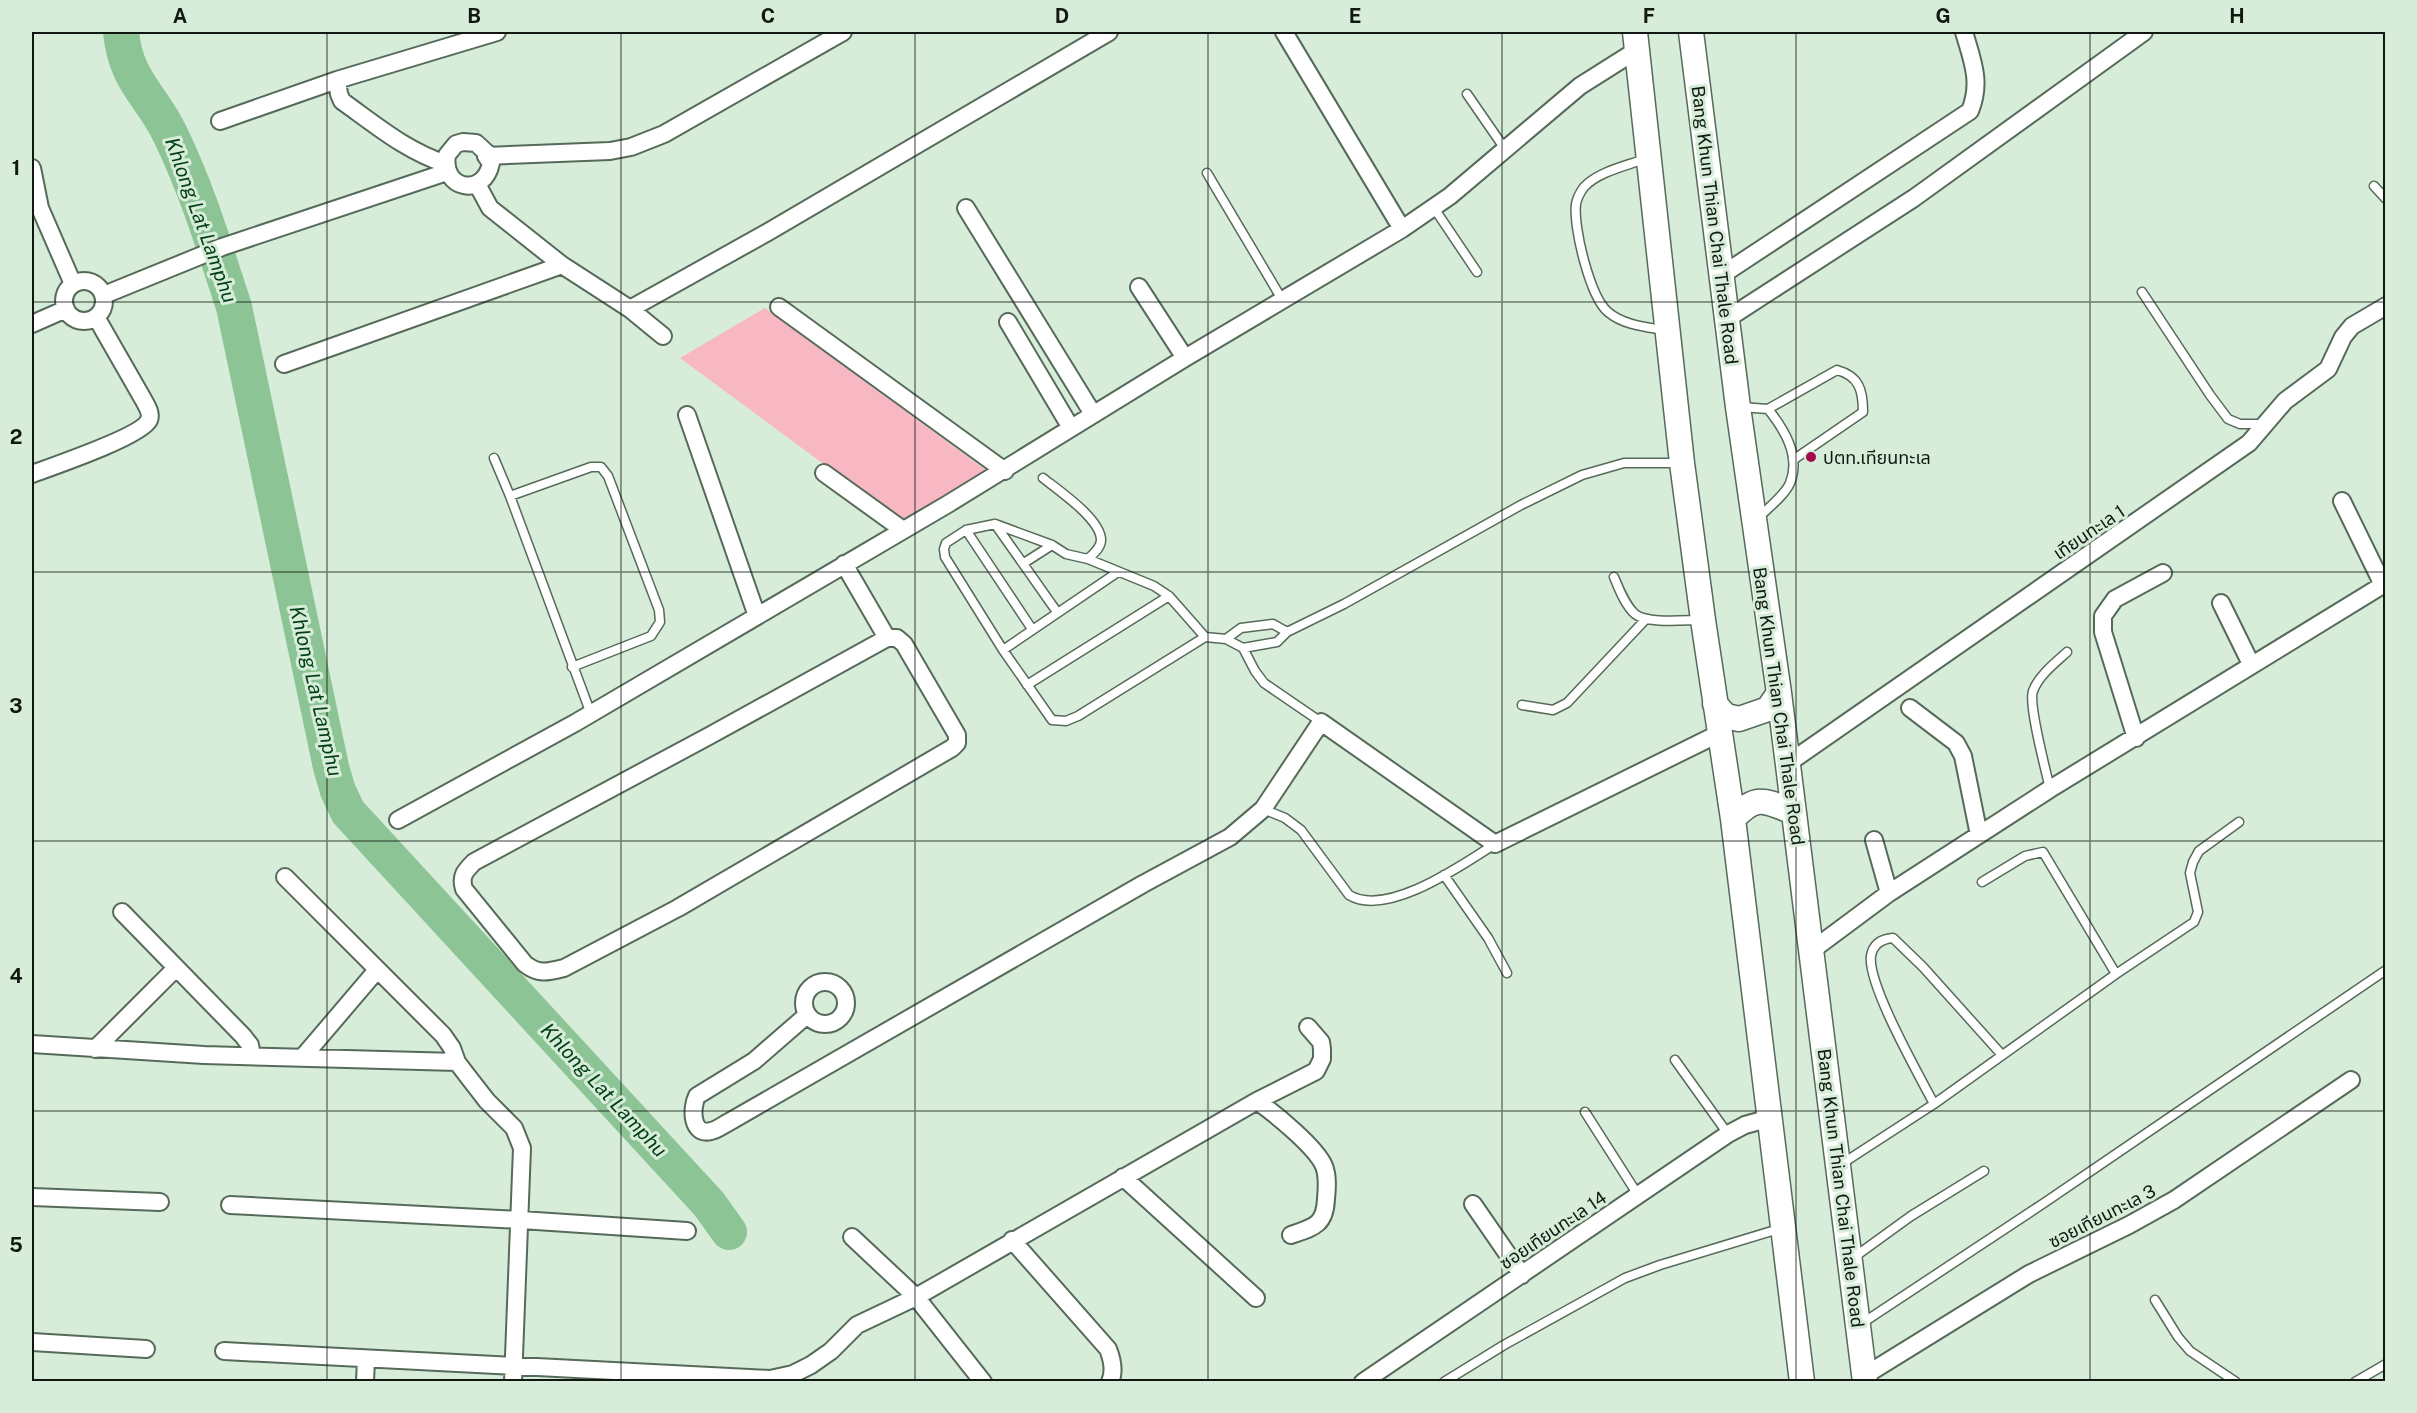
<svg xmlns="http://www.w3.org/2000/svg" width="2417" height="1413" font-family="'Public Sans','Noto Sans Thai',sans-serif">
	<rect width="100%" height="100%" fill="#d7edd9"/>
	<path fill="#f7b7c3" d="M 765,308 L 987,471 L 902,522 L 680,358 Z"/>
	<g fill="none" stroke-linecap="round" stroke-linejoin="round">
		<path stroke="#8dc495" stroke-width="36" d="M 121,32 C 126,82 151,94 170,134 C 197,189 215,249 234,307 L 331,767 L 338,791 L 348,812 L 709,1204 L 729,1232"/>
		<g stroke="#566a59" stroke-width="11">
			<path id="lane" d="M 1467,94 L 1505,149
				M 1647,158 C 1627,166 1599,171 1584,187 C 1581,191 1577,199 1576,204 C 1573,227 1590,297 1608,312 C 1623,325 1646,327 1664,330
				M 1207,173 L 1283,301
				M 2374,186 L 2386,199
				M 1434,208 L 1477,272
				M 2142,292 L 2210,395 L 2228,419 L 2240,424 L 2257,424 L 2261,428
				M 1741,407 L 1768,409 C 1784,429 1801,456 1790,483 C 1785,495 1768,508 1758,518
				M 1768,409 L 1837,370 C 1859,376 1863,390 1863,412 L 1793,460
				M 494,458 L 510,496 L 591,714
				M 1043,478 C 1058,490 1101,519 1101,540 C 1101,548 1093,554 1088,559
				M 510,496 L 591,467 L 601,467 L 608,476 L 659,610 L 660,622 L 651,636 L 572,667
				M 995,524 L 1057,612
				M 966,530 L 1032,629
				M 1024,563 L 1052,545
				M 1118,572 L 1003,650 L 1052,720 L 1066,721 L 1078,716 L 1205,637
				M 1614,577 C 1619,589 1625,605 1635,614 C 1647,624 1685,620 1701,620
				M 1226,639 L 1241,628 L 1273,624 L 1287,632
				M 1243,648 L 1255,671 L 1264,683 L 1321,722
				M 1003,650 L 945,557 L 944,549 L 946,543 L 966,530 L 995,524 L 1052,545 L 1066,554 L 1088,559 L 1154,586 L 1169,596 L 1205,637 L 1226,639 L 1243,648 L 1277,642 L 1287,632 L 1344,604 L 1521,505 L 1582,475 L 1624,463 L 1679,463
				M 1027,685 L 1169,596
				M 1522,705 L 1553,710 L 1567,703 L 1646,619
				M 2050,789 C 2046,771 2028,704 2033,691 C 2039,675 2055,663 2067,652
				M 1263,809 L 1285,818 L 1301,830 L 1349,895 C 1387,918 1462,865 1495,844
				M 1444,875 L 1488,938 L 1507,973
				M 1982,882 L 2025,856 L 2043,852 L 2116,974
				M 1675,1060 L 1728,1134
				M 1934,1104 C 1919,1075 1867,984 1871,956 C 1873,944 1881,939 1893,938 L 1923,967 L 2002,1055
				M 1585,1112 L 1638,1195
				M 1840,1165 L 1934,1104 L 2116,974 L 2194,922 L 2198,912 L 2190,873 L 2193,862 L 2199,851 L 2239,822
				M 1853,1258 L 1911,1216 L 1984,1171
				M 2155,1300 L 2178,1337 L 2190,1351 L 2236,1382
				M 1861,1324 L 2044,1203 L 2386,970
				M 1444,1382 L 1504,1345 L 1625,1278 L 1660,1265 L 1782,1228
				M 2355,1382 L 2386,1364"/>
		</g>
		<g stroke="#566a59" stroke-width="20">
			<path id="street" d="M 1284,32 L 1402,229
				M 220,121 L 337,80
				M 463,142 L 476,143 L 489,155 L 486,156 L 491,163 C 484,198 441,190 447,155 L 456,144 Z
				M 486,156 L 610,151 L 631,147 L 664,134 L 843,32
				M 446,164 C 405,150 377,126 342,101 L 339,94 L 337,80 L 497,32
				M 32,168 L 40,208 L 73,284
				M 477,184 L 490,208 L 562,265 L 630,309 L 663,336
				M 966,208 L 1093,414
				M 1722,275 L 1970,111 C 1982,82 1972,60 1964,32
				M64 301a20 20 0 1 1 40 0a20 20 0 1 1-40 0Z
				M 1139,287 L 1185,358
				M 104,295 L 222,247 L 447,172
				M 779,307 L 1005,471
				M 630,309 L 768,232 L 1109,32
				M 1727,319 L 1914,198 L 2144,32
				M 1008,322 L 1071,428
				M 32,324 L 66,309
				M 284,364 L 562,265
				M 687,415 L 757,616
				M 824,473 L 903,530
				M 32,474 C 51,467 142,436 149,420 C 152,413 146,405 143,399 L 96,317
				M 2342,501 L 2383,585
				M 844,564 L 887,638 L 897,638 L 904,644 L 957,735 L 957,743 L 952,748 L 678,908 L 564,968 C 548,972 539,975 525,964 L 464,889 C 460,876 465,871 474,862 L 709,736 L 887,638
				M 2221,603 L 2251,664
				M 1910,708 L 1956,743 L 1963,756 L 1979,835
				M 2136,738 L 2103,632 L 2103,616 L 2115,599 L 2163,573
				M 1787,764 L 2249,443 L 2285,401 L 2328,369 L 2343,337 L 2352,326 L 2386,306
				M 398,820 L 575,723 L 948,504 L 1185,358 L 1402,229 L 1450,196 L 1580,86 L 1637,50
				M 1874,840 L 1889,893
				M 285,877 L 443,1035 L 452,1048 L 457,1062 L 466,1074 L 487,1101 L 514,1128 L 522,1148 L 513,1382
				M 122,912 L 243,1036 L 250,1045 L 252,1056
				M 1811,951 L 1889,893 L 2050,789 L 2386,583
				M804 1003a21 21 0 1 1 42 0a21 21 0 1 1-42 0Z
				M 807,1015 L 754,1061 L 697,1096 C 691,1108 691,1136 711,1131 C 717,1130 723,1125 729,1122 L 1143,884 L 1230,837 L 1263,809 L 1321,722 L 1495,844 L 1720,733
				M 32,1044 L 204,1055 L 457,1062
				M 95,1049 L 176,968
				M 302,1058 L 377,970
				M 1257,1101 L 1316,1071 L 1322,1059 L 1322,1049 L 1321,1042 L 1308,1027
				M 1123,1177 L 1256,1298
				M 32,1197 L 160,1202
				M 1473,1204 L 1522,1275
				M 230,1205 L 521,1220 L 687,1231
				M 852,1237 L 916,1297 L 983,1382
				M 1012,1240 L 1108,1349 C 1112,1359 1115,1371 1110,1382
				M 32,1342 L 146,1349
				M 224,1351 L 770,1379 L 793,1374 L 811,1365 L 831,1351 L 857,1325 L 916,1297 L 1257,1101 C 1274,1113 1316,1147 1324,1166 C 1328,1176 1327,1188 1326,1199 C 1325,1225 1314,1227 1291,1235
				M 1864,1376 L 2029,1274 L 2129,1225 L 2174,1200 L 2351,1080
				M 365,1382 L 366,1359
				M 1363,1382 L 1728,1134 L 1745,1125 L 1770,1118"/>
		</g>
		<g stroke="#566a59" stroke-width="27">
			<path id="secondary" d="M 1635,32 L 1682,463 L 1703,620 L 1733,819 L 1802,1382
				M 1691,32 L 1738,407 L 1779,693 L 1865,1382
				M 1715,704 L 1726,716 L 1739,719 L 1768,709 L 1779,693
				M 1733,819 C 1756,794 1764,800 1793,812"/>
		</g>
		<use href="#lane" stroke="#fff" stroke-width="8"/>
		<use href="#street" stroke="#fff" stroke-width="16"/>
		<use href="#secondary" stroke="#fff" stroke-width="24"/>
	</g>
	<path fill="none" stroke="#101811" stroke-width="1.5" stroke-opacity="0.55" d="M 327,32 L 327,1382M 621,32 L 621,1382M 915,32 L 915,1382M 1208,32 L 1208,1382M 1502,32 L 1502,1382M 1796,32 L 1796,1382M 2090,32 L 2090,1382M 32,302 L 2386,302M 32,572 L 2386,572M 32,841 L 2386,841M 32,1111 L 2386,1111"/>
	<circle fill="#a30b49" stroke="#d7edd9" stroke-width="2" cx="1811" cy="457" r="6"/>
	<g text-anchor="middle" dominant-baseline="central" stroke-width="6" stroke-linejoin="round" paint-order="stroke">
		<g font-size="18" fill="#101811" stroke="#d7edd9">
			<text transform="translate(1715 225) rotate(83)">Bang Khun Thian Chai Thale Road</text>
			<text transform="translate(2089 532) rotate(-34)">เทียนทะเล 1</text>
			<text transform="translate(1779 706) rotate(82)">Bang Khun Thian Chai Thale Road</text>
			<text transform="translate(1841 1188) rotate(83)">Bang Khun Thian Chai Thale Road</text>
			<text transform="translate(2102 1216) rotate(-27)">ซอยเทียนทะเล 3</text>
			<text transform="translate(1553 1230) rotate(-34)">ซอยเทียนทะเล 14</text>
		</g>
		<g font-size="18" fill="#101811" stroke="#d7edd9" text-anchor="start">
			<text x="1823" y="457">ปตท.เทียนทะเล</text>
		</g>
		<g font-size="20" font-style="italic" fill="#003f15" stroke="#d7edd9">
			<text transform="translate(201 220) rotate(70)">Khlong Lat Lamphu</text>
			<text transform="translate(316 691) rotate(77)">Khlong Lat Lamphu</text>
			<text transform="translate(604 1090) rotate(47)">Khlong Lat Lamphu</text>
		</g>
	</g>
	<rect width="2417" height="1413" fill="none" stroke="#d7edd9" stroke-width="66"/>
	<rect x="33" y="33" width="2351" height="1347" fill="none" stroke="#101811" stroke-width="2"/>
	<g font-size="20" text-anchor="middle" font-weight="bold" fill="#101811">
		<text x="180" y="23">A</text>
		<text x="474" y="23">B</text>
		<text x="768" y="23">C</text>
		<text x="1062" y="23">D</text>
		<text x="1355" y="23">E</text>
		<text x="1649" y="23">F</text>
		<text x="1943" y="23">G</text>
		<text x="2237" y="23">H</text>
		<text x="16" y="175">1</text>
		<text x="16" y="444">2</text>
		<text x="16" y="713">3</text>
		<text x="16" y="983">4</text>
		<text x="16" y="1252">5</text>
	</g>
</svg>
